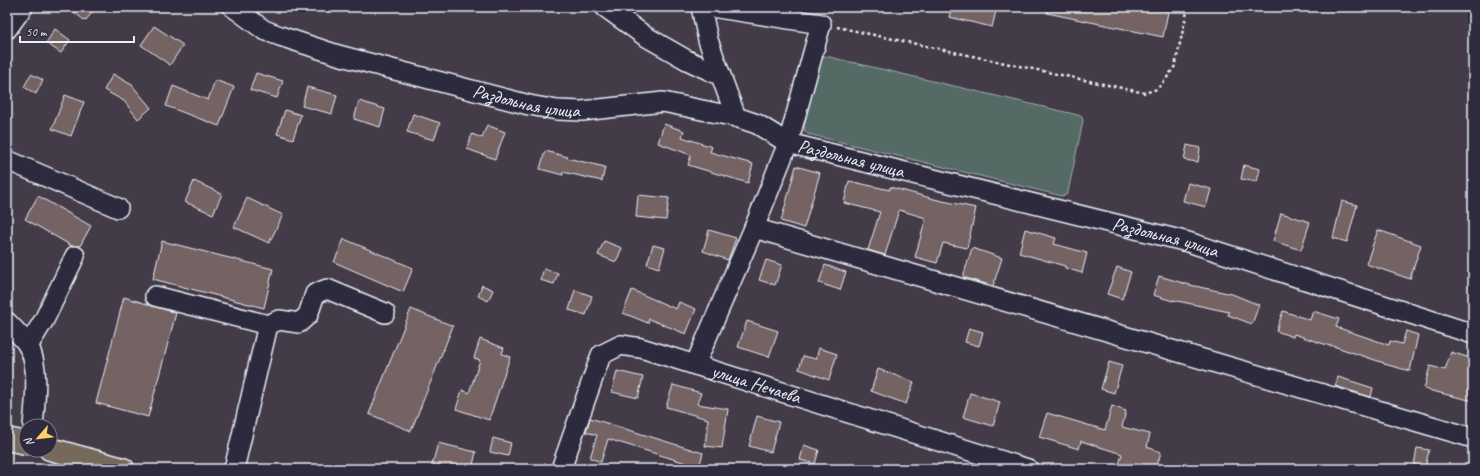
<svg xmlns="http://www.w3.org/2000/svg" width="1480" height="476" font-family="Caveat,sans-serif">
	<rect width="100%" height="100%" fill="#443b48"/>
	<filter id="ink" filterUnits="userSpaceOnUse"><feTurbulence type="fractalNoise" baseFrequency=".025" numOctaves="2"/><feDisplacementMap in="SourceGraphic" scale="8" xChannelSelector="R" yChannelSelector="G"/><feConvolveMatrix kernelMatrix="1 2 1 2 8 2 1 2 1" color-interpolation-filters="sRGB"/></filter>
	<g filter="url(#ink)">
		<path fill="#546a65" stroke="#9eaeae" d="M 825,56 L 1078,115 L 1082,117 L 1083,121 L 1068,192 L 1066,195 L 1062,196 L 808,134 L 805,132 L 804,127 L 818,59 Z"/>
		<path fill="#756262" stroke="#e8f1f8" d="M 68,7 L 97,7 L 85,21 Z
			M 952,7 L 997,7 L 992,27 L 949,17 Z
			M 1047,7 L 1169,7 L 1163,37 L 1047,13 Z
			M 154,26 L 183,45 L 170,65 L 141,45 Z
			M 55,29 L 70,40 L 61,53 L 46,43 Z
			M 256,73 L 283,81 L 277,98 L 250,90 Z
			M 31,74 L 43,80 L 36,94 L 24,87 Z
			M 113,74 L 132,85 L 151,108 L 138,119 L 124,101 L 104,90 Z
			M 215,80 L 234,87 L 219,126 L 166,106 L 173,86 L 208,100 Z
			M 307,87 L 337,95 L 332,114 L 302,106 Z
			M 65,95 L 84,102 L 71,136 L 52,129 Z
			M 359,101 L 385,109 L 380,127 L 354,119 Z
			M 285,110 L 301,115 L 293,139 L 277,134 Z
			M 413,114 L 440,123 L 434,140 L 407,132 Z
			M 664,124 L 684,131 L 682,137 L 712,147 L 710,152 L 753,164 L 748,183 L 688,165 L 691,155 L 658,143 Z
			M 487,125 L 505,132 L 495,159 L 467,149 L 472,134 L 482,138 Z
			M 1187,145 L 1200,148 L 1198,162 L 1184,160 Z
			M 545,151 L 568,157 L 567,158 L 605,167 L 602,181 L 563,172 L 563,175 L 540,169 Z
			M 1244,165 L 1260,169 L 1257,182 L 1241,179 Z
			M 796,166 L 820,173 L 804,228 L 781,221 Z
			M 194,181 L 222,194 L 213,214 L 185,202 Z
			M 849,181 L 890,190 L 890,187 L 938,200 L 976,208 L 967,248 L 943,243 L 937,263 L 915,257 L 926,218 L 899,210 L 885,255 L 868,250 L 880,212 L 844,203 Z
			M 1188,183 L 1211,189 L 1206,207 L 1183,201 Z
			M 638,195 L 669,198 L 666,220 L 636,217 Z
			M 38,196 L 91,226 L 80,246 L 72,246 L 25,219 Z
			M 247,198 L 283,215 L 269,243 L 234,227 Z
			M 1342,201 L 1357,205 L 1347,242 L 1333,238 Z
			M 1281,213 L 1310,222 L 1301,250 L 1273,241 Z
			M 1025,229 L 1056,238 L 1054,244 L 1087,253 L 1082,273 L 1065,268 L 1065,266 L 1019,253 Z
			M 709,230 L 736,238 L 728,260 L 703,251 Z
			M 1378,230 L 1421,245 L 1410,279 L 1366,264 Z
			M 344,239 L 413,268 L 403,292 L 334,262 Z
			M 162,241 L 273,269 L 264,308 L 153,279 Z
			M 604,241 L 622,248 L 616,262 L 598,255 Z
			M 653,245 L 665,248 L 659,268 L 647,264 Z
			M 972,248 L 1002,258 L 993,286 L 963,277 Z
			M 766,260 L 782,265 L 775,285 L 759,280 Z
			M 825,265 L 846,272 L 840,290 L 819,283 Z
			M 1117,267 L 1131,272 L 1122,299 L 1107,294 Z
			M 544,269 L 558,273 L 554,284 L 540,280 Z
			M 1159,276 L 1190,285 L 1232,294 L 1259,305 L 1252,324 L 1228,315 L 1229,312 L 1173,300 L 1173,301 L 1153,295 Z
			M 482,285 L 493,290 L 488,301 L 478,296 Z
			M 575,290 L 592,296 L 586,315 L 569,310 Z
			M 632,290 L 676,309 L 679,302 L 696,309 L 686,334 L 649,319 L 648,323 L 623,313 Z
			M 124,297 L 176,313 L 148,417 L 96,403 Z
			M 411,309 L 453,326 L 411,431 L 369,414 Z
			M 1283,311 L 1310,320 L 1313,311 L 1339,319 L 1336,327 L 1389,345 L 1390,341 L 1402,344 L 1406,331 L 1418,335 L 1410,371 L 1384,364 L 1384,363 L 1330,345 L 1330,346 L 1294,334 L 1293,337 L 1276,331 Z
			M 747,321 L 778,331 L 769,357 L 738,347 Z
			M 969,328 L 983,332 L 979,346 L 965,342 Z
			M 480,339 L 504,348 L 502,354 L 510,357 L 489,420 L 456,409 L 462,390 L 469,393 L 480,360 L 474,358 Z
			M 819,348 L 837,354 L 829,380 L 799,369 L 803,356 L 816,359 Z
			M 1451,352 L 1473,359 L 1473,401 L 1424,389 L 1430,366 L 1445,370 Z
			M 1109,362 L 1122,366 L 1114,393 L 1101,389 Z
			M 878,369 L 914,382 L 906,404 L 871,391 Z
			M 617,371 L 643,377 L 638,398 L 612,392 Z
			M 1338,377 L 1373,388 L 1371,397 L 1335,386 Z
			M 673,385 L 701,393 L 697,404 L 728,409 L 722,448 L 705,446 L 708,419 L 666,407 Z
			M 970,393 L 1000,402 L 993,426 L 963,417 Z
			M 1112,406 L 1126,411 L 1122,427 L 1150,434 L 1147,447 L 1161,452 L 1156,469 L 1135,469 L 1119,465 L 1122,454 L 1081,441 L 1079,449 L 1039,437 L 1047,413 L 1105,430 Z
			M 757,416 L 779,422 L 771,452 L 749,446 Z
			M 590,418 L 703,453 L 699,467 L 608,439 L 601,462 L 590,458 L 597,435 L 586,432 Z
			M 493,438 L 511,443 L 508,456 L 490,452 Z
			M 438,443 L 476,452 L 472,469 L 431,469 Z
			M 804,445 L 819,450 L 815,464 L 800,460 Z
			M 1417,448 L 1429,450 L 1425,468 L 1414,465 Z"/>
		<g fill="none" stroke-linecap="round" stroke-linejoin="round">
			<g stroke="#e8f1f8" stroke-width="22">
				<g id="minor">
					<path id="s1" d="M 233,7 L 264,30 L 280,36 L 338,55 L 529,105 L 557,110 L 582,111 L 663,102 L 736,117 L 757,124 L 788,143 L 1188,242 L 1473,334"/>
					<path d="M 605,7 L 645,36 L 687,60 L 721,76 L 736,117"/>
					<path d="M 701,7 L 708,40 L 721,76"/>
					<path d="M 7,29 L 23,7"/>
					<path d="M 7,160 L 118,208"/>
					<path d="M 754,228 L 1473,438"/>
					<path d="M 155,296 L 268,325"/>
					<path d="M 7,322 C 14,329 22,337 28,345 C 40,366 35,403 33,426"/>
					<path d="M 28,346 L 44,320 L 75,256"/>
					<path d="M 695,365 L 754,228 L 788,143 L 821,24 L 711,7"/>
					<path d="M 234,469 L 268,325 L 279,320 L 299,323 L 308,315 L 315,294 L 327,289 L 385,313"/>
					<path id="s2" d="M 561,469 L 601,355 L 621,345 L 641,348 L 1028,469"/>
				</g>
			</g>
			<g stroke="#e8f1f8" stroke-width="25">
				<path id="major" d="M 7,439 L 26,443
					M 50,449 L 123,469"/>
			</g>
			<path stroke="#e8f1f8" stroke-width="2.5" stroke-dasharray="3 3" stroke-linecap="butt" d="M 837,27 L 1145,93 L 1157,89 L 1166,79 L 1175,66 L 1188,7"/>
			<use href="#minor" stroke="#2f2a3d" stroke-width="19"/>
			<use href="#major" stroke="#76695c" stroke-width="22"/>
		</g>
	</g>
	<g text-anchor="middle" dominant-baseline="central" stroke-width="3" stroke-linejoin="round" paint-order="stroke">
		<g font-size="19" fill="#e8f1f8" stroke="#2f2a3d">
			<text stroke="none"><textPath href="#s1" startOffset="311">Раздольная улица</textPath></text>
			<text stroke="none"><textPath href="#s1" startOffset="647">Раздольная улица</textPath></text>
			<text stroke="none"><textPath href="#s1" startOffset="971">Раздольная улица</textPath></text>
			<text stroke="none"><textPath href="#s2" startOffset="284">улица Нечаева</textPath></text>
		</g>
	</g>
	<rect width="1480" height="476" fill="none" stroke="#2f2a3d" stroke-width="24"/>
	<rect x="12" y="12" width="1456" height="452" fill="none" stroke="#e8f1f8" stroke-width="1.5" filter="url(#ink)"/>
	<g transform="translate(38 438) rotate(242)"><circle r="19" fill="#2f2a3d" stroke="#797a88"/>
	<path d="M0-3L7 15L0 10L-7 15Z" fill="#ffd166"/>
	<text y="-6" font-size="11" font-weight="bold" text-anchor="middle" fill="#e8f1f8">N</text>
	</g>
	<path d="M20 36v6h114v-6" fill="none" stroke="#e8f1f8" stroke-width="2"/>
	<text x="26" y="36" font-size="12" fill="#e8f1f8" stroke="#2f2a3d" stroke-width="3" paint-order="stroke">50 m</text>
</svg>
